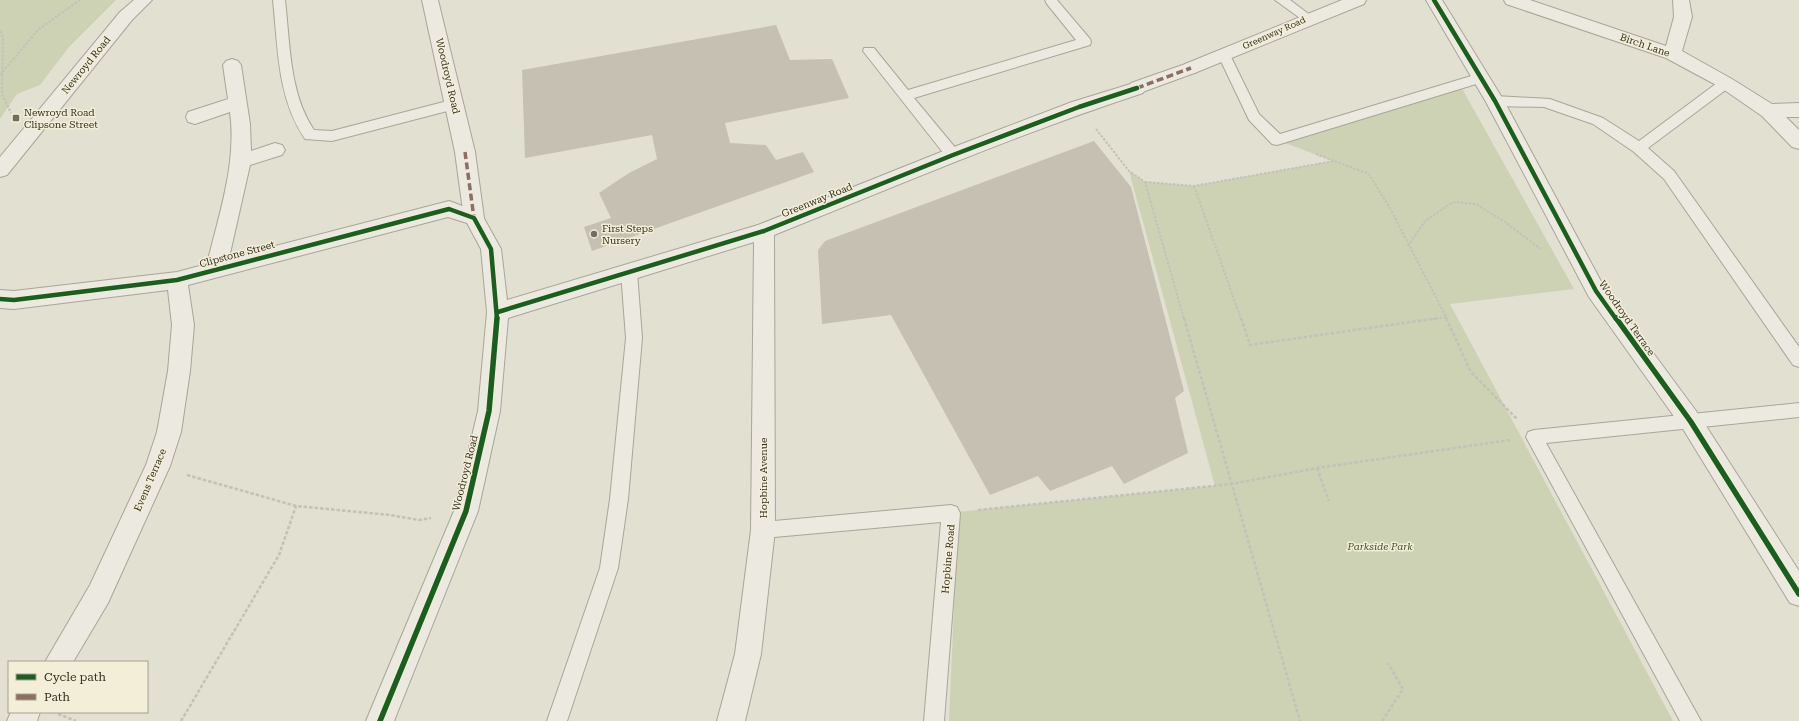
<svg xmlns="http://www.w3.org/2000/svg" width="1799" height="721" font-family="'Roboto Serif',serif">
	<rect width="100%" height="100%" fill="#e2e0d1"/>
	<path fill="#cdd2b5" d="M 0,0 L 116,0 L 69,47 L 40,85 L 17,94 L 0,119 Z
		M 1460,85 L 1574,289 L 1450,304 L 1673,721 L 949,721 L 958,512 L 1215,486 L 1129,171 L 1145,182 L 1194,186 L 1333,161 L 1277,140 Z"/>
	<path fill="#c5c0b2" d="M 776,25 L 790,60 L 832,59 L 849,98 L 725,123 L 730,143 L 766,145 L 776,160 L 803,152 L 814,172 L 592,251 L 584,227 L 611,218 L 599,193 L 629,173 L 657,159 L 652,135 L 525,158 L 522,70 Z
		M 1094,141 L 1131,187 L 1184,391 L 1175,398 L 1188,453 L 1124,484 L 1112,466 L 1050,491 L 1038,476 L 990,495 L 891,315 L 822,324 L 818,250 L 825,241 Z"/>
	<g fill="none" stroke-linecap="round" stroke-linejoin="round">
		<g stroke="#a8a599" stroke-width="2">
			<path id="service" d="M 273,0 L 285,0 C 290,42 289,94 314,130 L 332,131 L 455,99 L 460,101 L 462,104 L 460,107 L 455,109 L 332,141 L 305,139 C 277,98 278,47 273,0 Z
				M 1045,0 L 1057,0 L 1090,39 L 1091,42 L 1090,45 L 914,98 L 958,151 L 960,155 L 958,159 L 953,160 L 948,159 L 863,51 L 864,48 L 874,48 L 908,90 L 1076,40 L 1047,4 Z
				M 1275,0 L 1290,0 L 1314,18 L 1312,21 L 1304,21 Z
				M 1224,51 L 1229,52 L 1230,55 L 1259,114 L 1280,134 L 1481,73 L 1486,75 L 1488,78 L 1486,81 L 1277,145 L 1272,144 L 1249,120 L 1218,55 L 1219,52 Z
				M 1726,78 L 1731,80 L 1733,83 L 1731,86 L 1648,148 L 1674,171 L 1799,347 L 1799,367 L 1793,365 L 1664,179 L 1634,152 L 1593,124 L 1544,107 L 1495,106 L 1490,104 L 1488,101 L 1490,98 L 1495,96 L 1550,99 L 1603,118 L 1639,141 L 1721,80 Z
				M 629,266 L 634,268 L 637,272 L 642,338 L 628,499 L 618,568 L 567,721 L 547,721 L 600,568 L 610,499 L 626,338 L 621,272 L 624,268 Z
				M 1799,403 L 1799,417 L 1546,443 L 1701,721 L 1680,721 L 1526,437 L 1528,432 L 1534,430 Z
				M 951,505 L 957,507 L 960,513 L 944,721 L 924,721 L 941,522 L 763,538 L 757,536 L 754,530 L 757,524 L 763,522 Z"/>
		</g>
		<g stroke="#a8a599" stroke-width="2">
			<path id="pedestrian" d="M 1191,62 L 1197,64 L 1200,68 L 1197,72 L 1137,94 L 1131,93 L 1128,88 L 1131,83 Z
				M 465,145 L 472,147 L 475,152 L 484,218 L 481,223 L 474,226 L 467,223 L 464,218 L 455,152 L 458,147 Z"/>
		</g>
		<g stroke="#a8a599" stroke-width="2">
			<path id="minor" d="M 134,0 L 152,0 L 132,20 L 7,175 L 0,177 L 0,157 L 120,12 Z
				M 422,0 L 438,0 L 475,152 L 472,157 L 465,159 L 458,157 L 455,152 Z
				M 1342,0 L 1366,0 L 1364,4 L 1197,72 L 1191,74 L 1185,72 L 1182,68 L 1185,64 Z
				M 1426,0 L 1442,0 L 1504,101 L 1603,285 L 1699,415 L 1799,571 L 1799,606 L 1790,603 L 1683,429 L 1589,297 L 1486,102 Z
				M 1504,0 L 1530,0 L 1666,46 L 1674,17 L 1673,0 L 1689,0 L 1692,17 L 1682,51 L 1732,79 L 1772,104 L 1799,103 L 1799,117 L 1786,117 L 1799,130 L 1799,149 L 1792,147 L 1762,116 L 1720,87 L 1666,58 L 1506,4 Z
				M 232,59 L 238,61 L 241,65 L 250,124 L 251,151 L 275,143 L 282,145 L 285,150 L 282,155 L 250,165 L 229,258 L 449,201 L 481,213 L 501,249 L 507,300 L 758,225 L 946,150 L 1072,102 L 1137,82 L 1143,83 L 1146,88 L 1143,93 C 1018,134 896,186 774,235 L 775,530 L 761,654 L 745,721 L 717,721 L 735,654 L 751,530 L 754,242 L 508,318 L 500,411 L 478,511 L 394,721 L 366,721 L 454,511 L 478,411 L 487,312 L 481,249 L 467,223 L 448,217 L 188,285 L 194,325 L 190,371 L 181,432 L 170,466 L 108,603 L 73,662 L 45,662 L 90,585 L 146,465 L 157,432 L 168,371 L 172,325 L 168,290 L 14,309 L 0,308 L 0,290 L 14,291 L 177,272 L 207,264 C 219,214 237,163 230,112 L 195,124 L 188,122 L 186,117 L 188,112 L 228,99 L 223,65 L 226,61 Z
				M 11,712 L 40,712 L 37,721 L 7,721 Z"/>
		</g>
		<path stroke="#c3c1b8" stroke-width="2" stroke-dasharray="2.5 1.5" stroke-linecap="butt" d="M 0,31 L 3,37 L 2,94 L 11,113
			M 0,75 L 39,29 L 80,0
			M 1096,129 L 1129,171 L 1145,182 L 1184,319
			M 1316,154 L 1334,161
			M 1145,182 L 1194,186 L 1334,161 L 1369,174 L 1390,208 L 1447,319
			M 1194,186 L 1241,319
			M 1408,246 L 1425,221 L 1453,202 L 1476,204 L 1505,222 L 1542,250
			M 1432,319 L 1446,317"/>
		<path stroke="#c3c1b8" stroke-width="2.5" stroke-dasharray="3.5 2" stroke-linecap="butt" d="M 1184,318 L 1300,721
			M 1241,318 L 1250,345 L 1439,318
			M 1446,318 L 1471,372 L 1517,419
			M 1317,468 L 1329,501
			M 187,475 L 296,506 L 390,515 L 419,520 L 431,518
			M 978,510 L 1232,484 L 1317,468 L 1510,440
			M 58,714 L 76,721
			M 181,721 L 279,555 L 296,506
			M 1382,721 L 1403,689 L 1388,663"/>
		<use href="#service" fill="#ebe9e0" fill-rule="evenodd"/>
		<use href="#pedestrian" fill="#ebe9e0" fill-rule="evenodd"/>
		<use href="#minor" fill="#ebe9e0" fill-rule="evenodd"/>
		<path stroke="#8d6e63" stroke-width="3.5" stroke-dasharray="7 3.5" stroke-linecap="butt" d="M 1137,88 L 1191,68
			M 465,152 L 474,218"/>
		<g stroke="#f2eed8" stroke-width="6">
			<path id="cycleway-far1" d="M 1434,0 L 1495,101 L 1596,291 L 1616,319
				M 0,299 L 14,300 L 177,280 L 449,209 L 474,218 L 491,249 L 497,319
				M 498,312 L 764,231 L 953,155 L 1079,107 L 1137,88"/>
		</g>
		<g stroke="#f2eed8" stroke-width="8">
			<path id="cycleway" d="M 1616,318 L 1691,422 L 1799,594
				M 380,721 L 466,511 L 489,411 L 497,318"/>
		</g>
		<use href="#cycleway-far1" stroke="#1b5e20" stroke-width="4.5"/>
		<use href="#cycleway" stroke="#1b5e20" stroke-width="5.5"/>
	</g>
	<g fill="#726d5f" stroke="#f2eed8" stroke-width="1.5">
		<rect x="12" y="114" width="8" height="8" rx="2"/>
		<circle cx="594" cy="234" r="4"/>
	</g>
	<g text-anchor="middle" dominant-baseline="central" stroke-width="3" stroke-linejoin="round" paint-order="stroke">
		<g font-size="9" fill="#362f21" stroke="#f2eed8">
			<text transform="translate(1274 33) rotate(-24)">Greenway Road</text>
		</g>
		<g font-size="10" fill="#362f21" stroke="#f2eed8">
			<text transform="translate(1645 45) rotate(19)">Birch Lane</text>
			<text transform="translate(86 65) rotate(-51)">Newroyd Road</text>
			<text transform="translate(448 76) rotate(77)">Woodroyd Road</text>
			<text transform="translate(817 200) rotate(-22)">Greenway Road</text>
			<text transform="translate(237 254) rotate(-15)">Clipstone Street</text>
			<text transform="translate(1627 318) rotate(55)">Woodroyd Terrace</text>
			<text transform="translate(465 473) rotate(-76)">Woodroyd Road</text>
			<text transform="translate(763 478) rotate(-90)">Hopbine Avenue</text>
			<text transform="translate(150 480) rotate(-67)">Evens Terrace</text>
			<text transform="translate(948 559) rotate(-85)">Hopbine Road</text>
		</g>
		<g font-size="10" fill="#362f21" stroke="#f2eed8" text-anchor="start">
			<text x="24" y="112">Newroyd Road<tspan x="24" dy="12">Clipsone Street</tspan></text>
			<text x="602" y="228">First Steps<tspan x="602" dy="12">Nursery</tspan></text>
		</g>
		<g font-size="10" font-style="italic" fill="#41502a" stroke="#f2eed8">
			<text x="1380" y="546">Parkside Park</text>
		</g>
	</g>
	<rect x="8" y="661" width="140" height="52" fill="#f2eed8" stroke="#a7a28f"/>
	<rect x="16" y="674" width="20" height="6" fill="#1b5e20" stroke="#a7a28f"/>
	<text x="44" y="681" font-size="12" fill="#362f21">Cycle path</text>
	<rect x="16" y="694" width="20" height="6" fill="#8d6e63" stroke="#a7a28f"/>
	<text x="44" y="701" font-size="12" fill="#362f21">Path</text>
</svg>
